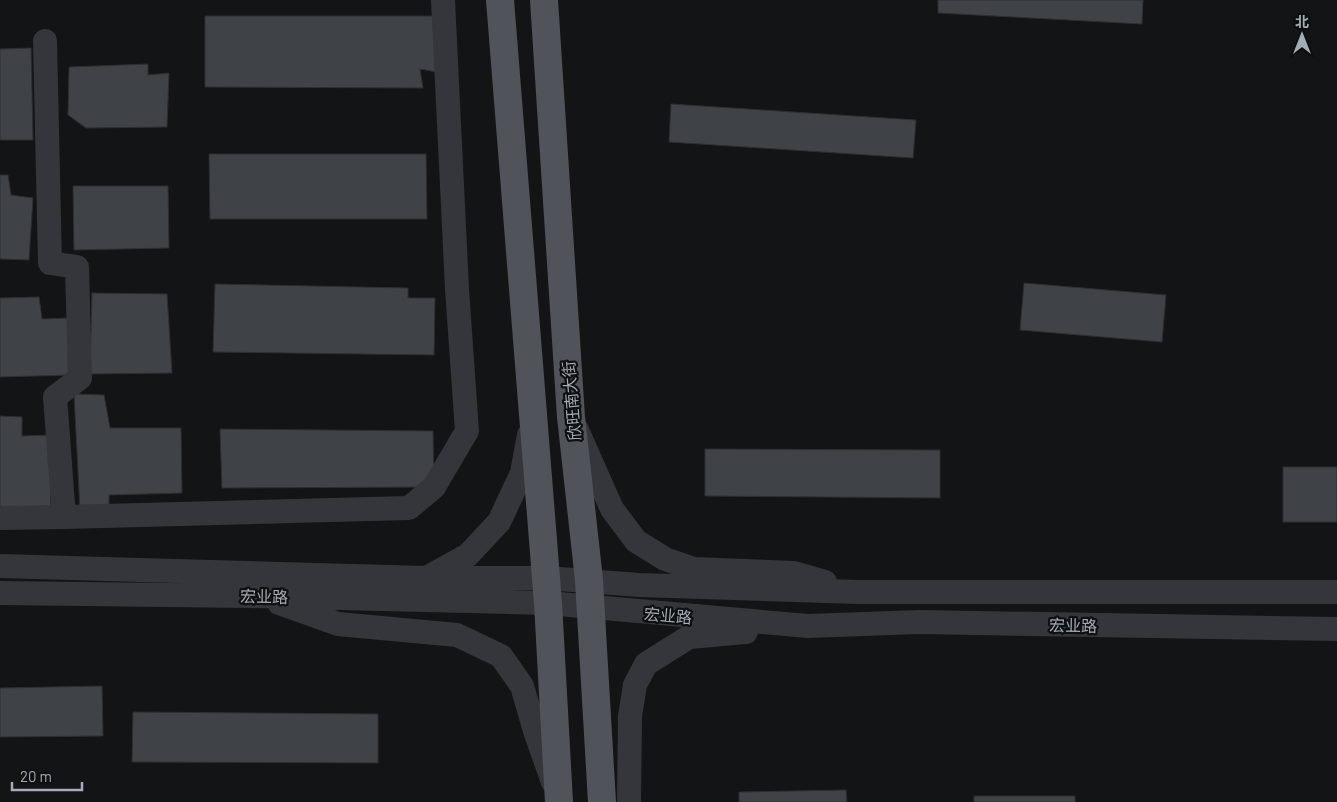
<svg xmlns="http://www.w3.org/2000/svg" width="1337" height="802" font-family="Barlow,'Noto Sans SC',sans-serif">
	<rect width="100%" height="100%" fill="#131416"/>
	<path fill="#3f4246" stroke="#2d2e32" d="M 938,0 L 1143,0 L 1142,24 L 938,13 Z
		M 205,16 L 435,16 L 437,72 L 420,69 L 423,88 L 205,87 Z
		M 31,48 L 33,140 L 0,140 L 0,49 Z
		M 148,64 L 148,75 L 169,73 L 167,127 L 86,128 L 68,115 L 69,67 Z
		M 671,104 L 916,120 L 913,158 L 669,142 Z
		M 209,154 L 426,154 L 427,219 L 210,219 Z
		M 0,175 L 8,175 L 11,195 L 33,198 L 29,260 L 0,259 Z
		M 73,186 L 168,186 L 169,248 L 74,250 Z
		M 1024,283 L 1166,295 L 1162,342 L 1020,330 Z
		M 215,284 L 408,288 L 408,298 L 435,298 L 434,355 L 213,352 Z
		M 92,293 L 167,294 L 172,373 L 90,374 Z
		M 39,297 L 42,319 L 71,318 L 71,375 L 0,377 L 0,298 Z
		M 74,394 L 104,395 L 110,428 L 181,428 L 182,493 L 109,495 L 109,512 L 80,510 Z
		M 0,416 L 22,417 L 22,436 L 49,435 L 51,511 L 0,511 Z
		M 220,429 L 433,431 L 434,487 L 222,488 Z
		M 705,449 L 940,450 L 940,498 L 705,496 Z
		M 1283,467 L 1337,467 L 1337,522 L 1283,522 Z
		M 102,686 L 103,736 L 0,737 L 0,688 Z
		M 133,712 L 378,714 L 378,763 L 132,762 Z
		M 846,790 L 847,802 L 739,802 L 739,792 Z
		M 974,796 L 1075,796 L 1075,802 L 974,802 Z"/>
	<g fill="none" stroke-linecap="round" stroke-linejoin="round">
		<path stroke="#34363b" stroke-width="24" d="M 577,430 L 612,509 L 636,541 L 665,559 L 694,569 L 794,573 L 825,582
			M 64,517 L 409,508 L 434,487 L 467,431 L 457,289 L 443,0
			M 0,518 L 64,517 L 55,397 L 80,378 L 77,267 L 50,263 L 45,41
			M 0,566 L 426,578 L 546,578 L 640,585 L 858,592 L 1337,592
			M 430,576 L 468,555 L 499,522 L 522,473 L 529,435
			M 0,593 L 249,596 L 548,603 L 808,626 L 919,622 L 1337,629
			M 279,603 L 338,624 L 457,635 L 501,656 L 522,686 L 535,731 L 553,782
			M 629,802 L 630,716 L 635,685 L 646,664 L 689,637 L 746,632"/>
		<path stroke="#50545a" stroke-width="28" d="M 500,0 L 548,603 L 559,802
			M 544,0 L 571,417 L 589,580 L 602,802"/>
	</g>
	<g text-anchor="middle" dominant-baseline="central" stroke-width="4.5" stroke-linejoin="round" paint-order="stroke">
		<g font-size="16" fill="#a4acb7" stroke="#0e0f10">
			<text transform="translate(571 401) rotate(-95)">欣旺南大街</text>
			<text transform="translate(264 596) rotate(1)">宏业路</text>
			<text transform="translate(668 615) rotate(5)">宏业路</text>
			<text transform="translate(1073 625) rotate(1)">宏业路</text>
		</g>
	</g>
	<g transform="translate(1302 35)" stroke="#0e0f10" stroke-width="4" paint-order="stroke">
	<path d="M0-4L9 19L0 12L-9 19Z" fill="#a4acb7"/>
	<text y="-8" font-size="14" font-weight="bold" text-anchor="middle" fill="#a4acb7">北</text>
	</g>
	<path d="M12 782v8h70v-8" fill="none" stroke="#a4acb7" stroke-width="2.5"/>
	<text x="20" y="782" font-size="15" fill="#a4acb7" stroke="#0e0f10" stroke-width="4" paint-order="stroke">20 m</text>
</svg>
